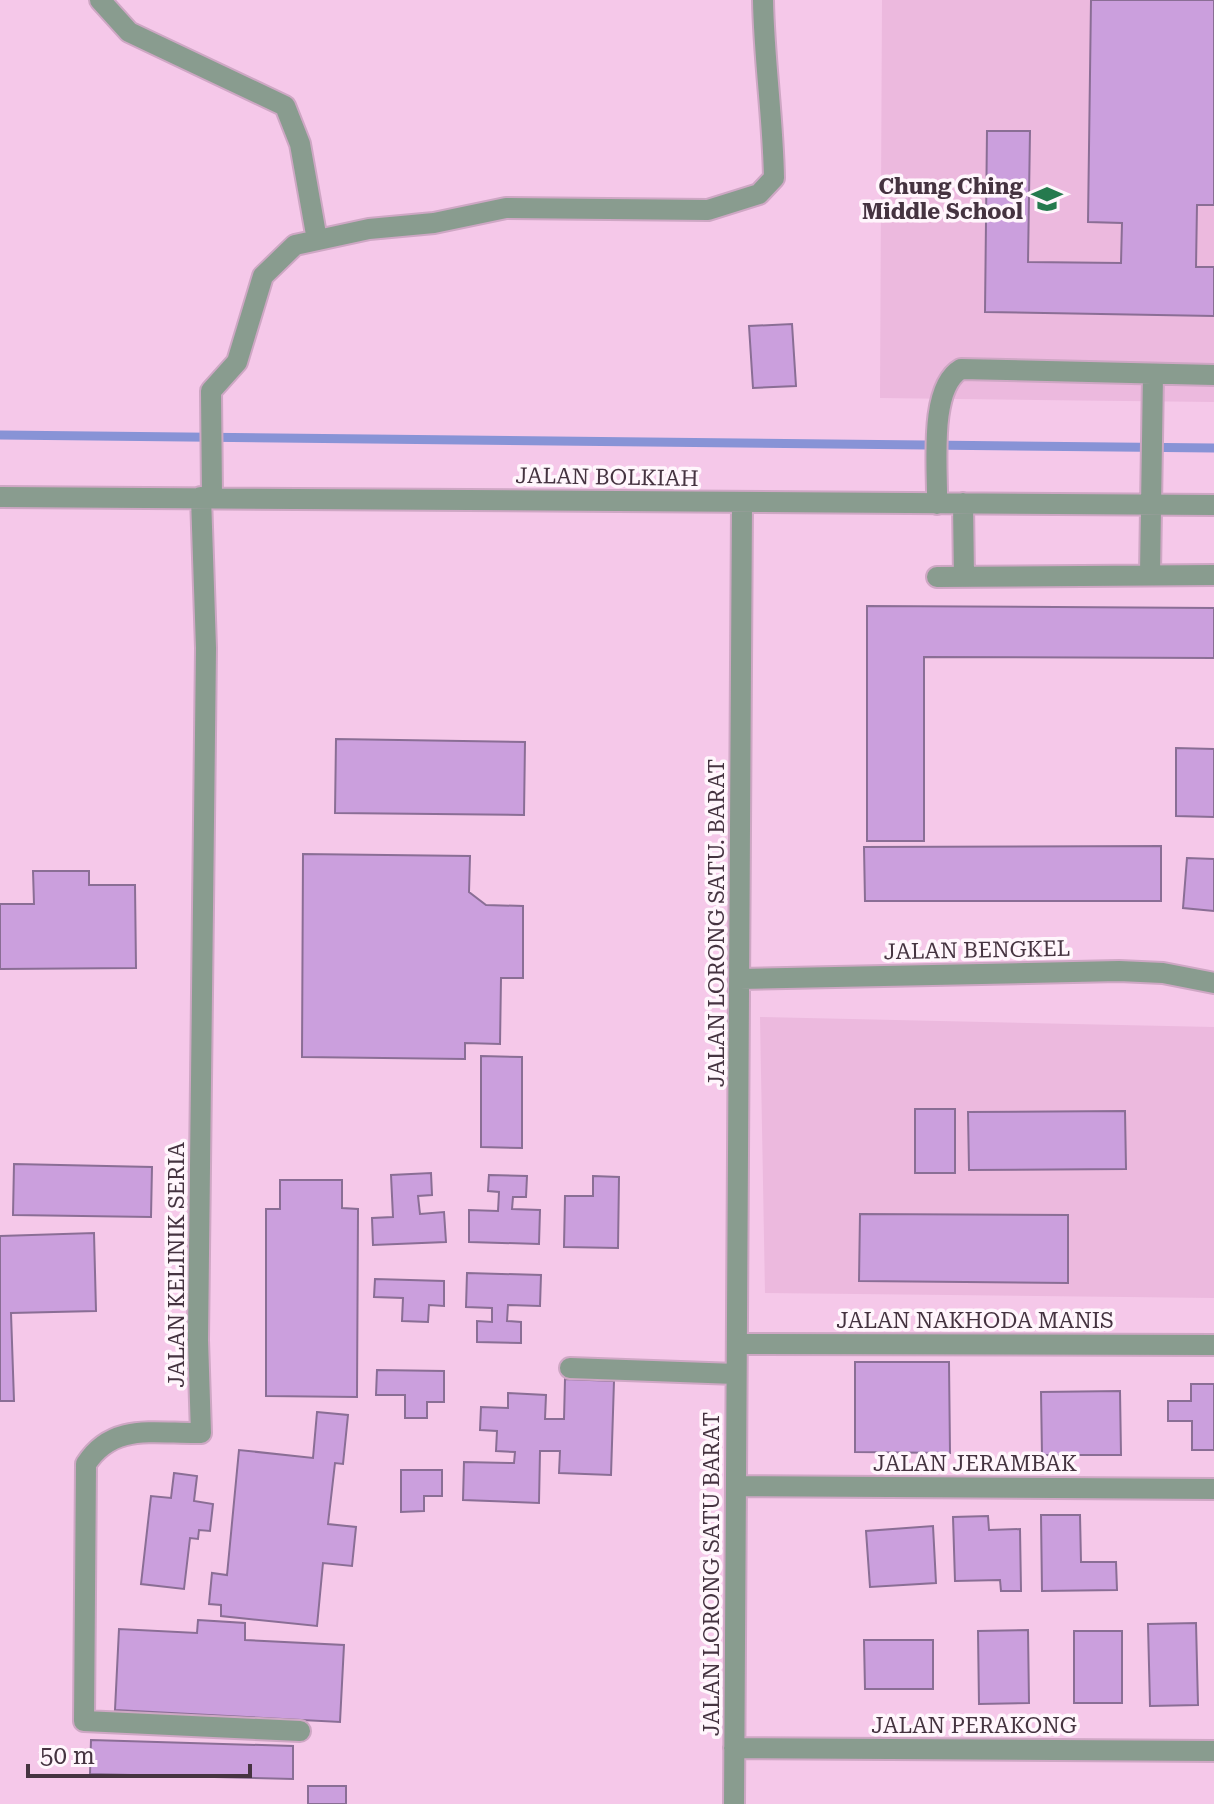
<svg xmlns="http://www.w3.org/2000/svg" width="1214" height="1804" font-family="'Roboto Serif',serif">
	<rect width="100%" height="100%" fill="#f5c8e9"/>
	<path fill="#ecb9de" d="M 882,0 L 1214,0 L 1214,402 L 880,398 Z
		M 760,1017 L 1214,1027 L 1214,1298 L 765,1293 Z"/>
	<g fill="none" stroke-linecap="round" stroke-linejoin="round">
		<path stroke="#8893d6" stroke-width="9" d="M 0,435 L 1214,448"/>
	</g>
	<path fill="#cb9fdd" stroke="#8a6e95" stroke-width="2" d="M 1091,0 L 1214,0 L 1214,205 L 1197,205 L 1196,267 L 1214,267 L 1214,316 L 985,312 L 987,131 L 1030,131 L 1028,262 L 1121,263 L 1122,223 L 1088,222 Z
		M 792,324 L 796,386 L 753,388 L 749,326 Z
		M 867,606 L 1214,608 L 1214,658 L 924,657 L 924,841 L 867,841 Z
		M 336,739 L 525,742 L 524,815 L 335,813 Z
		M 1176,748 L 1214,749 L 1214,817 L 1176,816 Z
		M 1161,846 L 1161,901 L 865,901 L 864,847 Z
		M 303,854 L 470,856 L 469,892 L 486,905 L 523,906 L 523,978 L 501,978 L 500,1044 L 465,1043 L 465,1059 L 302,1057 Z
		M 1187,858 L 1214,859 L 1214,911 L 1183,908 Z
		M 33,871 L 89,871 L 89,885 L 135,885 L 136,968 L 0,969 L 0,904 L 34,904 Z
		M 481,1056 L 522,1057 L 522,1148 L 481,1147 Z
		M 915,1109 L 955,1109 L 955,1173 L 915,1173 Z
		M 1125,1111 L 1126,1169 L 969,1170 L 968,1112 Z
		M 14,1164 L 152,1167 L 151,1217 L 13,1215 Z
		M 431,1173 L 432,1195 L 418,1196 L 420,1214 L 444,1212 L 446,1242 L 373,1245 L 372,1218 L 393,1217 L 391,1175 Z
		M 489,1175 L 527,1176 L 526,1197 L 513,1197 L 512,1209 L 540,1210 L 539,1244 L 469,1242 L 469,1210 L 498,1211 L 499,1192 L 488,1191 Z
		M 593,1176 L 619,1177 L 618,1248 L 564,1247 L 565,1196 L 593,1196 Z
		M 280,1180 L 342,1180 L 342,1208 L 358,1209 L 357,1397 L 266,1396 L 266,1209 L 280,1209 Z
		M 860,1214 L 1068,1215 L 1068,1283 L 859,1281 Z
		M 94,1233 L 96,1311 L 11,1313 L 14,1401 L 0,1401 L 0,1236 Z
		M 467,1273 L 541,1275 L 540,1306 L 508,1305 L 507,1321 L 521,1322 L 521,1343 L 477,1342 L 477,1321 L 492,1322 L 492,1308 L 466,1307 Z
		M 375,1279 L 444,1281 L 444,1306 L 429,1305 L 428,1322 L 402,1321 L 403,1298 L 374,1297 Z
		M 855,1362 L 949,1362 L 950,1453 L 855,1452 Z
		M 377,1370 L 444,1371 L 444,1402 L 427,1402 L 427,1418 L 405,1418 L 405,1395 L 376,1395 Z
		M 565,1379 L 614,1381 L 611,1475 L 559,1473 L 560,1451 L 540,1451 L 539,1503 L 463,1500 L 464,1462 L 514,1463 L 515,1452 L 496,1451 L 497,1431 L 480,1430 L 481,1407 L 508,1408 L 508,1393 L 546,1395 L 545,1419 L 564,1419 Z
		M 1191,1384 L 1214,1384 L 1214,1450 L 1192,1450 L 1192,1421 L 1168,1421 L 1168,1401 L 1191,1401 Z
		M 1120,1391 L 1121,1455 L 1042,1455 L 1041,1392 Z
		M 317,1412 L 348,1415 L 343,1464 L 335,1463 L 328,1524 L 356,1527 L 352,1566 L 323,1563 L 317,1626 L 221,1616 L 221,1605 L 209,1604 L 212,1573 L 227,1575 L 239,1450 L 313,1458 Z
		M 401,1470 L 442,1470 L 442,1496 L 424,1496 L 424,1511 L 401,1512 Z
		M 174,1473 L 197,1476 L 194,1501 L 213,1504 L 210,1531 L 199,1530 L 198,1539 L 190,1538 L 184,1589 L 141,1584 L 151,1496 L 171,1498 Z
		M 1041,1515 L 1080,1515 L 1081,1562 L 1116,1562 L 1117,1590 L 1042,1591 Z
		M 988,1516 L 989,1530 L 1020,1529 L 1021,1591 L 1001,1591 L 1000,1580 L 955,1581 L 953,1517 Z
		M 933,1526 L 936,1583 L 870,1587 L 866,1531 Z
		M 198,1620 L 245,1623 L 245,1640 L 344,1645 L 340,1722 L 115,1710 L 119,1629 L 197,1633 Z
		M 1196,1623 L 1198,1705 L 1150,1706 L 1148,1624 Z
		M 1028,1630 L 1029,1703 L 979,1704 L 978,1631 Z
		M 1074,1631 L 1122,1631 L 1122,1703 L 1074,1703 Z
		M 864,1640 L 933,1640 L 933,1689 L 865,1689 Z
		M 91,1740 L 293,1746 L 293,1779 L 90,1774 Z
		M 308,1786 L 346,1786 L 346,1804 L 308,1804 Z"/>
	<g fill="none" stroke-linecap="round" stroke-linejoin="round">
		<g stroke="#cea7c4" stroke-width="24">
			<path id="minor" d="M 100,0 L 129,32 L 285,106 L 300,144 L 317,240
				M 0,497 L 1214,505
				M 201,497 L 206,648 L 198,1340 L 201,1433 C 155,1434 113,1422 86,1464 L 84,1721 L 300,1731
				M 212,497 L 211,391 L 237,362 L 263,276 L 295,245 L 369,229 L 434,223 L 506,208 L 708,210 L 759,194 L 774,178 C 773,118 764,60 763,0
				M 963,503 L 964,577
				M 937,504 C 938,469 928,388 961,369 L 1214,375
				M 1150,575 L 1153,374
				M 937,577 L 1214,575
				M 740,979 L 1119,971 L 1163,973 L 1214,983
				M 737,1344 L 1214,1345
				M 570,1368 L 736,1374
				M 736,1486 L 1214,1489
				M 734,1748 L 1214,1751
				M 734,1804 L 742,503"/>
		</g>
		<use href="#minor" stroke="#899c8f" stroke-width="20"/>
	</g>
	<defs>
		<g id="school-bare" transform="scale(2.4)"><path d="M0-5L7-2L0 1L-7-2ZM-4 1L0 2.5L4 1V4Q0 6-4 4Z" fill="#257a4e" stroke="#fff6fc" stroke-width="2.5" paint-order="stroke"/></g>
	</defs>
	<g fill-rule="evenodd">
		<use href="#school-bare" x="1047" y="199"/>
	</g>
	<g text-anchor="middle" dominant-baseline="central" stroke-width="7" stroke-linejoin="round" paint-order="stroke">
		<g font-size="22" font-weight="bold" fill="#453340" stroke="#fff6fc" text-anchor="end">
			<text x="1023" y="186">Chung Ching<tspan x="1023" dy="25">Middle School</tspan></text>
		</g>
		<g font-size="22" fill="#453340" stroke="#fff6fc">
			<text transform="translate(607 477) rotate(1)">JALAN BOLKIAH</text>
			<text transform="translate(716 923) rotate(-90)">JALAN LORONG SATU. BARAT</text>
			<text transform="translate(977 950) rotate(-1)">JALAN BENGKEL</text>
			<text transform="translate(176 1265) rotate(-90)">JALAN KELINIK SERIA</text>
			<text x="975" y="1320">JALAN NAKHODA MANIS</text>
			<text x="975" y="1463">JALAN JERAMBAK</text>
			<text transform="translate(711 1574) rotate(-90)">JALAN LORONG SATU BARAT</text>
			<text x="974" y="1725">JALAN PERAKONG</text>
		</g>
	</g>
	<path d="M28 1764v12h222v-12" fill="none" stroke="#453340" stroke-width="4"/>
	<text x="40" y="1764" font-size="24" fill="#453340" stroke="#fff6fc" stroke-width="6" paint-order="stroke">50 m</text>
</svg>
